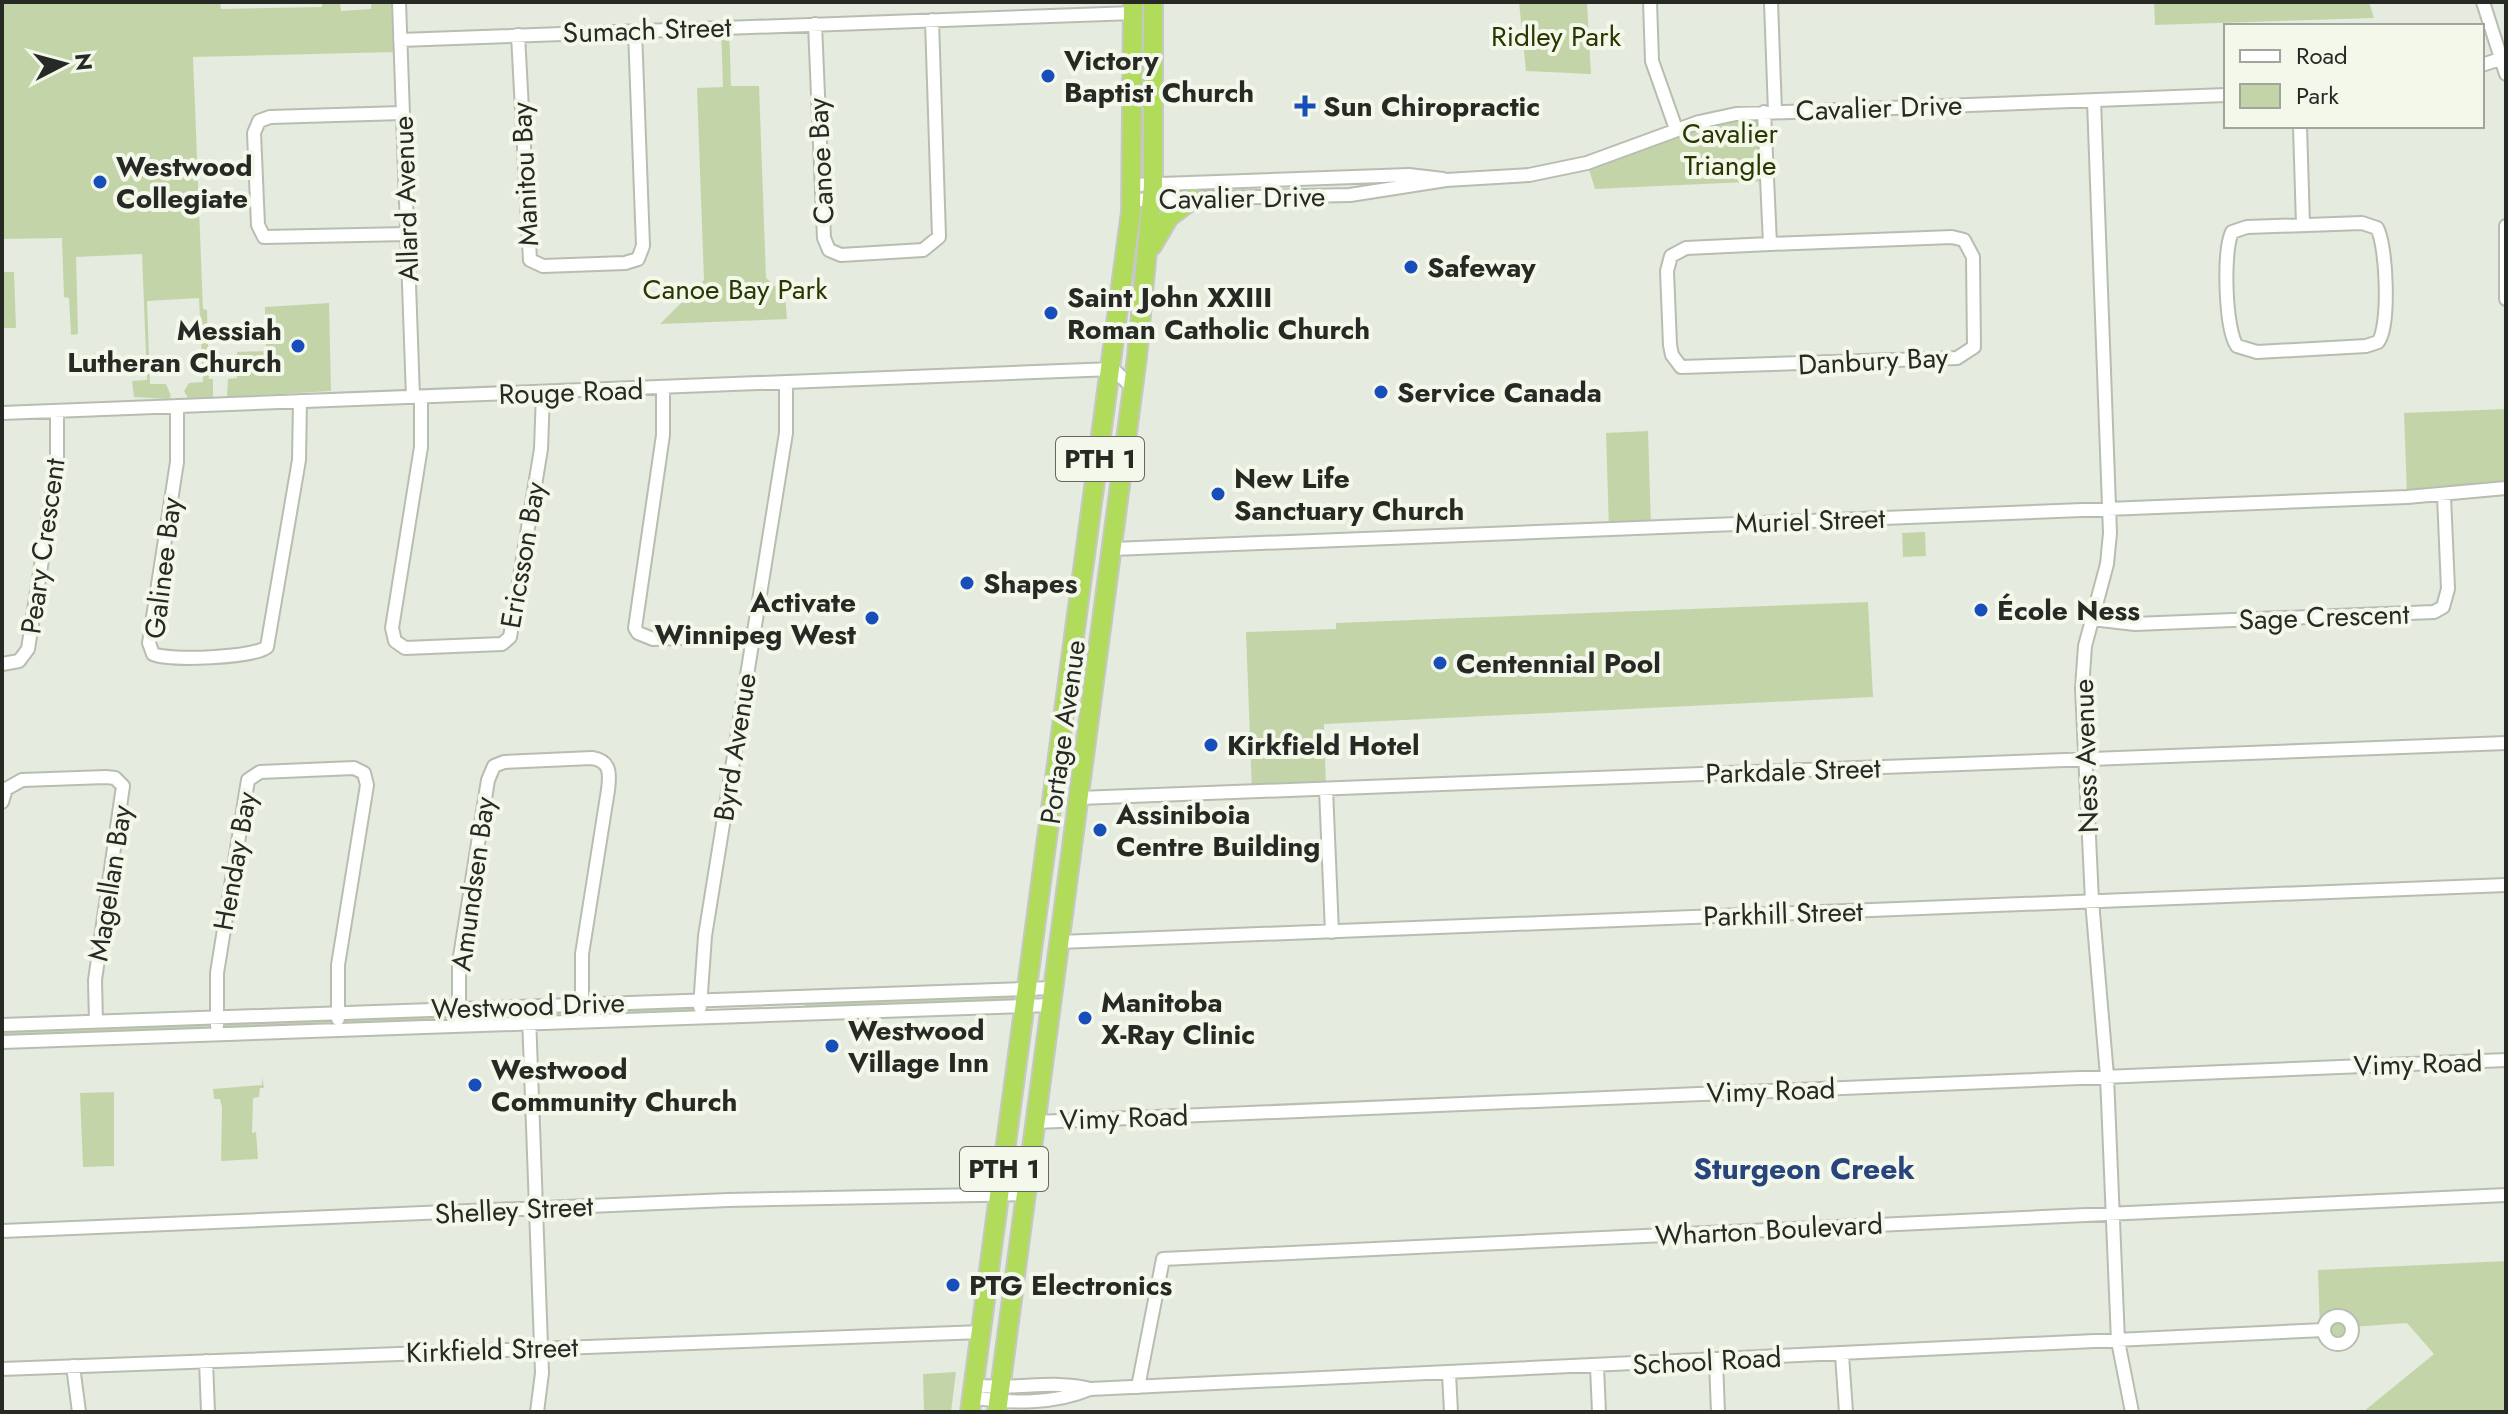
<svg xmlns="http://www.w3.org/2000/svg" width="2508" height="1414" font-family="Jost,sans-serif">
	<rect width="100%" height="100%" fill="#e5ebde"/>
	<path fill="#c3d5a8" d="M 2,2 L 220,2 L 221,9 L 322,7 L 322,2 L 340,2 L 341,11 L 371,9 L 371,2 L 393,2 L 395,52 L 193,57 L 203,309 L 207,310 L 209,379 L 213,379 L 213,397 L 188,398 L 184,391 L 189,383 L 203,382 L 199,298 L 147,301 L 150,384 L 166,384 L 171,396 L 169,399 L 134,397 L 132,381 L 147,380 L 142,254 L 76,257 L 78,334 L 71,335 L 69,298 L 64,297 L 62,238 L 2,239 Z
		M 1519,2 L 1587,2 L 1591,74 L 1526,71 Z
		M 2154,2 L 2369,2 L 2374,18 L 2155,25 Z
		M 729,26 L 731,86 L 759,86 L 766,278 L 785,295 L 787,319 L 660,324 L 704,280 L 697,88 L 723,87 L 721,27 Z
		M 1764,112 L 1768,181 L 1595,189 L 1587,163 L 1699,122 Z
		M 2,272 L 14,272 L 16,328 L 2,328 Z
		M 329,303 L 331,391 L 227,397 L 228,379 L 237,378 L 237,352 L 266,351 L 265,307 Z
		M 2506,409 L 2506,488 L 2407,497 L 2404,413 Z
		M 1648,431 L 1651,527 L 1609,529 L 1606,433 Z
		M 1925,532 L 1926,556 L 1903,557 L 1902,533 Z
		M 1868,602 L 1873,697 L 1324,724 L 1326,789 L 1252,792 L 1246,632 L 1336,629 L 1336,623 Z
		M 1029,988 L 1027,1005 L 805,1013 L 805,997 Z
		M 700,1002 L 698,1017 L 2,1042 L 2,1025 Z
		M 262,1077 L 264,1088 L 260,1088 L 259,1097 L 253,1098 L 252,1133 L 256,1132 L 258,1159 L 221,1161 L 222,1107 L 220,1099 L 214,1099 L 213,1089 L 262,1085 Z
		M 114,1092 L 114,1166 L 83,1167 L 80,1093 Z
		M 2506,1261 L 2506,1412 L 2363,1412 L 2434,1354 L 2407,1323 L 2352,1327 L 2346,1341 L 2336,1344 L 2328,1340 L 2324,1330 L 2320,1330 L 2318,1270 Z
		M 956,1372 L 951,1412 L 924,1412 L 923,1374 Z"/>
	<g fill="none" stroke-linecap="round" stroke-linejoin="round">
		<g stroke="#b8bdb1" stroke-width="16">
			<path id="minor" d="M 399,2 L 413,397
				M 1650,2 L 1652,61 L 1676,129
				M 1771,2 L 1775,112
				M 2483,2 L 2506,74
				M 815,24 L 824,238 L 829,250 L 841,255 L 923,250 L 939,237 L 932,20
				M 518,35 L 530,260 L 543,266 L 625,263 L 638,259 L 643,246 L 635,31
				M 400,40 L 1134,13
				M 2482,65 L 2506,57
				M 2094,101 L 2110,533 L 2107,564 L 2085,646 L 2082,688 L 2092,901 L 2107,1076 L 2118,1341 L 2132,1412
				M 1764,112 L 1770,244 L 1952,237 L 1964,240 L 1973,257 L 1974,347 L 1957,358 L 1681,367 L 1672,355 L 1670,345 L 1667,271 L 1671,256 L 1686,248 L 1770,244
				M 402,113 L 270,117 L 259,121 L 254,133 L 258,225 L 264,237 L 407,234
				M 2300,126 L 2303,225
				M 1134,185 L 1409,175 L 1443,179
				M 1133,200 L 1350,195 L 1446,180 L 1529,175 L 1587,163 L 1699,122 L 1736,114 L 2226,95
				M 2362,223 L 2377,228 C 2387,246 2390,327 2378,342 L 2366,346 L 2257,352 L 2237,346 C 2225,329 2223,251 2232,232 L 2247,227 Z
				M 2506,226 L 2506,299
				M 663,388 L 663,435 L 635,628 L 638,633 L 653,639 L 753,635
				M 421,397 L 421,447 L 392,628 L 395,641 L 405,648 L 502,644 L 510,637 L 541,449 L 543,393
				M 177,406 L 177,462 L 149,643 L 153,654 C 170,661 253,658 267,647 L 299,460 L 300,401
				M 2,413 L 1113,369 L 1133,388
				M 1113,549 L 2407,497 L 2506,488
				M 2092,619 L 2135,624 L 2434,612 L 2443,607 L 2448,589 L 2444,496
				M 2,664 L 19,661 L 28,649 L 57,464 L 57,411
				M 1326,789 L 1332,932
				M 1079,798 L 2506,743
				M 2,802 L 6,789 L 22,780 L 106,777 L 115,778 L 123,786 L 95,980 L 96,1022
				M 1059,942 L 2506,885
				M 700,1007 L 705,936 L 786,433 L 786,382
				M 529,1016 L 542,1373 L 537,1412
				M 2,1025 L 1054,988
				M 217,1026 L 217,973 L 248,780 L 260,772 L 354,768 L 364,773 L 367,785 L 338,965 L 338,1019
				M 459,1026 L 459,963 L 488,780 L 494,766 L 504,762 L 592,758 C 611,761 610,774 608,790 L 582,954 L 582,1004
				M 2,1042 L 1051,1005
				M 1036,1122 L 2506,1060
				M 2,1231 L 728,1200 L 1026,1194
				M2324 1330a14 14 0 1 1 28 0a14 14 0 1 1-28 0Z
				M 1842,1355 L 1846,1412
				M 206,1361 L 208,1412
				M 1716,1361 L 1718,1412
				M 73,1366 L 79,1412
				M 1597,1367 L 1599,1412
				M 2,1369 L 982,1332
				M 1449,1374 L 1451,1412
				M 974,1385 C 1013,1391 1053,1379 1090,1389 L 2324,1330
				M 1138,1387 L 1163,1259 L 2506,1195
				M 972,1397 C 1010,1404 1055,1404 1090,1389"/>
		</g>
		<g stroke="#c7c7c6" stroke-width="22">
			<path id="highway" d="M 1152,246 L 1169,217 L 1193,199
				M 970,1412 L 1131,212 L 1133,2
				M 997,1412 L 1137,357 L 1153,186 L 1153,2"/>
		</g>
		<use href="#minor" stroke="#fff" stroke-width="12"/>
		<use href="#highway" stroke="#b0db5b" stroke-width="18"/>
	</g>
	<g fill="#174eba" stroke="#f3f8eb" stroke-width="3">
		<circle cx="1048" cy="76" r="8"/>
		<path d="M1301 94h8v8h8v8h-8v8h-8v-8h-8v-8h8z"/>
		<circle cx="100" cy="182" r="8"/>
		<circle cx="1411" cy="267" r="8"/>
		<circle cx="1051" cy="313" r="8"/>
		<circle cx="298" cy="346" r="8"/>
		<circle cx="1381" cy="392" r="8"/>
		<circle cx="1218" cy="494" r="8"/>
		<circle cx="967" cy="583" r="8"/>
		<circle cx="1981" cy="610" r="8"/>
		<circle cx="872" cy="618" r="8"/>
		<circle cx="1440" cy="663" r="8"/>
		<circle cx="1211" cy="745" r="8"/>
		<circle cx="1100" cy="830" r="8"/>
		<circle cx="1085" cy="1018" r="8"/>
		<circle cx="832" cy="1046" r="8"/>
		<circle cx="475" cy="1085" r="8"/>
		<circle cx="953" cy="1285" r="8"/>
	</g>
	<g text-anchor="middle" dominant-baseline="central" stroke-width="8" stroke-linejoin="round" paint-order="stroke">
		<g fill="#f3f8eb" stroke="#646760" stroke-width="2">
			<rect x="1056" y="437" width="88" height="44" rx="6"/>
			<rect x="960" y="1147" width="88" height="44" rx="6"/>
		</g>
		<g font-size="26" font-weight="bold" fill="#272924">
			<text x="1100" y="459">PTH 1</text>
			<text x="1004" y="1169">PTH 1</text>
		</g>
		<g font-size="28" fill="#272924" stroke="#f3f8eb">
			<text transform="translate(647 30) rotate(-2)">Sumach Street</text>
			<text transform="translate(1879 108) rotate(-2)">Cavalier Drive</text>
			<text transform="translate(821 161) rotate(-93)">Canoe Bay</text>
			<text transform="translate(525 174) rotate(-93)">Manitou Bay</text>
			<text transform="translate(1242 198) rotate(-1)">Cavalier Drive</text>
			<text transform="translate(406 199) rotate(-92)">Allard Avenue</text>
			<text transform="translate(1873 361) rotate(-3)">Danbury Bay</text>
			<text transform="translate(571 392) rotate(-2)">Rouge Road</text>
			<text transform="translate(1810 521) rotate(-2)">Muriel Street</text>
			<text transform="translate(43 546) rotate(-82)">Peary Crescent</text>
			<text transform="translate(523 555) rotate(-80)">Ericsson Bay</text>
			<text transform="translate(163 568) rotate(-83)">Galinee Bay</text>
			<text transform="translate(2324 617) rotate(-2)">Sage Crescent</text>
			<text transform="translate(1063 732) rotate(-82)">Portage Avenue</text>
			<text transform="translate(735 747) rotate(-81)">Byrd Avenue</text>
			<text transform="translate(2086 756) rotate(-92)">Ness Avenue</text>
			<text transform="translate(1793 771) rotate(-2)">Parkdale Street</text>
			<text transform="translate(235 861) rotate(-80)">Henday Bay</text>
			<text transform="translate(110 883) rotate(-81)">Magellan Bay</text>
			<text transform="translate(473 884) rotate(-82)">Amundsen Bay</text>
			<text transform="translate(1783 914) rotate(-2)">Parkhill Street</text>
			<text transform="translate(528 1006) rotate(-2)">Westwood Drive</text>
			<text transform="translate(2418 1064) rotate(-2)">Vimy Road</text>
			<text transform="translate(1771 1091) rotate(-2)">Vimy Road</text>
			<text transform="translate(1124 1118) rotate(-2)">Vimy Road</text>
			<text transform="translate(514 1210) rotate(-3)">Shelley Street</text>
			<text transform="translate(1769 1230) rotate(-3)">Wharton Boulevard</text>
			<text transform="translate(492 1350) rotate(-2)">Kirkfield Street</text>
			<text transform="translate(1707 1361) rotate(-3)">School Road</text>
		</g>
		<g font-size="28" fill="#283800" stroke="#f3f8eb">
			<text x="1556" y="36">Ridley Park</text>
			<text x="1730" y="133">Cavalier<tspan x="1730" dy="32">Triangle</tspan></text>
			<text x="735" y="289">Canoe Bay Park</text>
		</g>
		<g font-size="28" font-weight="bold" fill="#272924" stroke="#f3f8eb" text-anchor="start">
			<text x="1064" y="60">Victory<tspan x="1064" dy="32">Baptist Church</tspan></text>
			<text x="1323" y="106">Sun Chiropractic</text>
			<text x="116" y="166">Westwood<tspan x="116" dy="32">Collegiate</tspan></text>
			<text x="1427" y="267">Safeway</text>
			<text x="1067" y="297">Saint John XXIII<tspan x="1067" dy="32">Roman Catholic Church</tspan></text>
			<text x="282" y="330" text-anchor="end">Messiah<tspan x="282" dy="32">Lutheran Church</tspan></text>
			<text x="1397" y="392">Service Canada</text>
			<text x="1234" y="478">New Life<tspan x="1234" dy="32">Sanctuary Church</tspan></text>
			<text x="983" y="583">Shapes</text>
			<text x="856" y="602" text-anchor="end">Activate<tspan x="856" dy="32">Winnipeg West</tspan></text>
			<text x="1997" y="610">École Ness</text>
			<text x="1456" y="663">Centennial Pool</text>
			<text x="1227" y="745">Kirkfield Hotel</text>
			<text x="1116" y="814">Assiniboia<tspan x="1116" dy="32">Centre Building</tspan></text>
			<text x="1101" y="1002">Manitoba<tspan x="1101" dy="32">X-Ray Clinic</tspan></text>
			<text x="848" y="1030">Westwood<tspan x="848" dy="32">Village Inn</tspan></text>
			<text x="491" y="1069">Westwood<tspan x="491" dy="32">Community Church</tspan></text>
			<text x="969" y="1285">PTG Electronics</text>
		</g>
		<g font-size="30" font-weight="bold" fill="#27447c" stroke="#f3f8eb">
			<text x="1804" y="1168">Sturgeon Creek</text>
		</g>
	</g>
	<rect width="2508" height="1414" fill="none" stroke="#272924" stroke-width="8"/>
	<rect x="2224" y="24" width="260" height="104" fill="#f3f8eb" stroke="#a1a59b" stroke-width="2"/>
	<rect x="2240" y="50" width="40" height="12" fill="#ffffff" stroke="#a1a59b" stroke-width="2"/>
	<text x="2296" y="64" font-size="24" fill="#272924">Road</text>
	<rect x="2240" y="84" width="40" height="24" fill="#c3d5a8" stroke="#a1a59b" stroke-width="2"/>
	<text x="2296" y="104" font-size="24" fill="#272924">Park</text>
	<g transform="translate(64 64) rotate(84)" stroke="#f3f8eb" stroke-width="6" paint-order="stroke">
	<path d="M0-6L14 30L0 20L-14 30Z" fill="#272924"/>
	<text y="-12" font-size="22" font-weight="bold" text-anchor="middle" fill="#272924">N</text>
	</g>
</svg>
